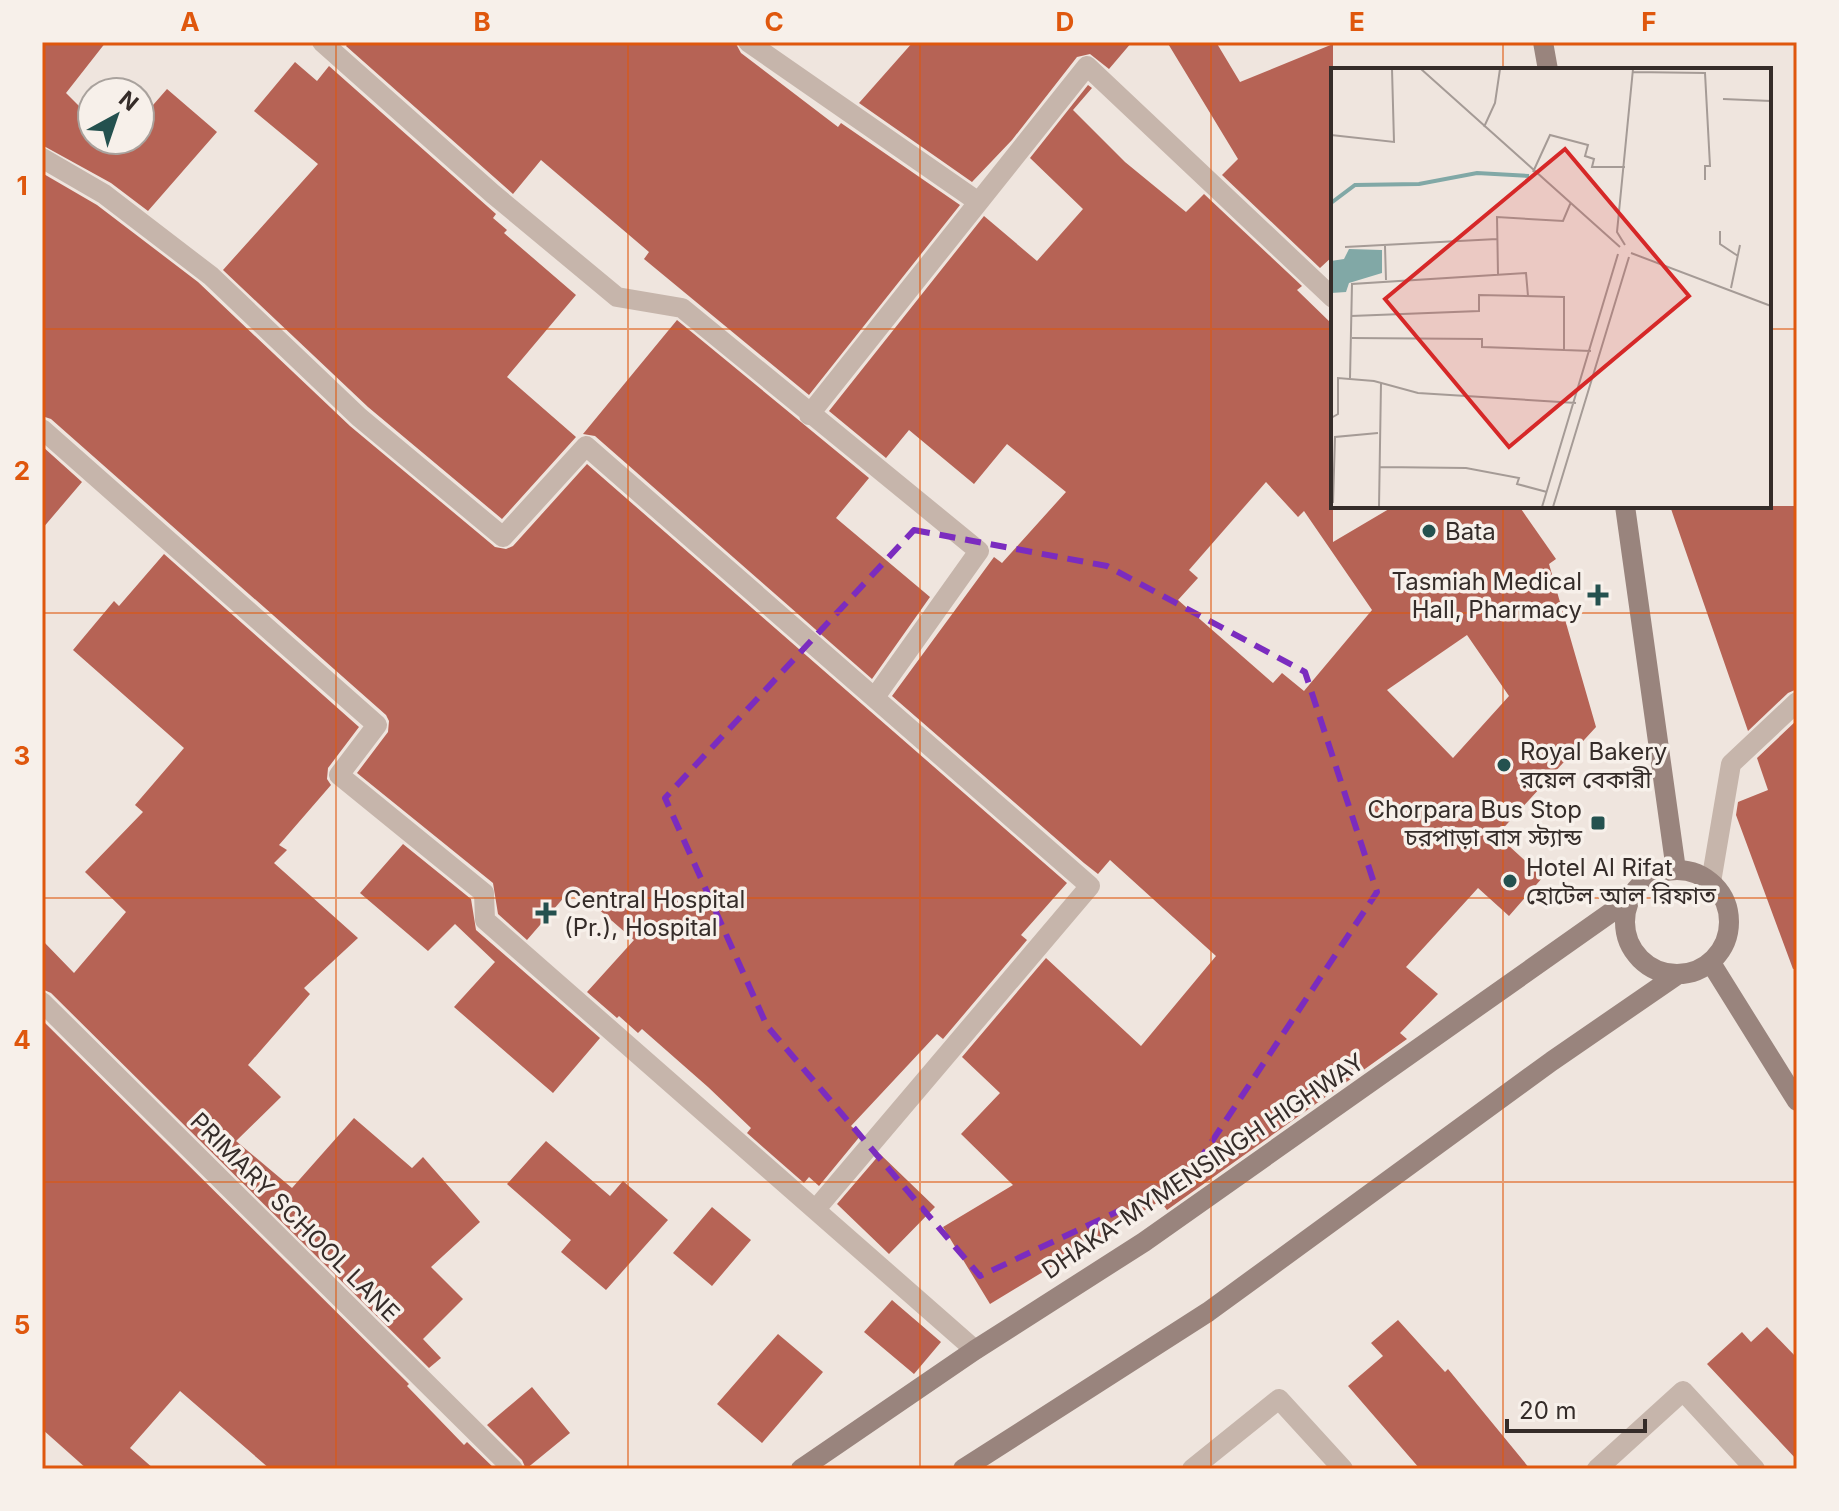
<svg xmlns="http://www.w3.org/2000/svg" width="1839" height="1511" font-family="Inter,'Noto Sans Bengali',sans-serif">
	<rect width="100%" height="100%" fill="#efe5de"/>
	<path fill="#b66355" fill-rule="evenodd" d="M 42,42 L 106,42 L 66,93 L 92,119 L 92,140 L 113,140 L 118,145 L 122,140 L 140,140 L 140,120 L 167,89 L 217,132 L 148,211 L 111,183 L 42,145 Z
		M 349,42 L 735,42 L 741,53 L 838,127 L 841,123 L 960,205 L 809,395 L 644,259 L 649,252 L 541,160 L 513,194 L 346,46 Z
		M 913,42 L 1132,42 L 1109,69 L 1090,54 L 1077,57 L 1012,140 L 972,182 L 859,103 Z
		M 1167,42 L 1216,42 L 1240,82 L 1333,44 L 1333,256 L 1320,268 L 1222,175 L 1238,159 Z
		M 295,62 L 317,81 L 329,66 L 496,214 L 493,218 L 507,230 L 504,233 L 576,295 L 507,377 L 576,437 L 502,519 L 368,407 L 223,270 L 318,164 L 254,111 Z
		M 1088,85 L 1092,88 L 1073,110 L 1125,162 L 1186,212 L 1204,194 L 1302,286 L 1297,290 L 1333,325 L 1333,542 L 1394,506 L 1519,506 L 1556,559 L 1549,564 L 1596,727 L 1497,835 L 1543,877 L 1509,916 L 1478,888 L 1406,967 L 1438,994 L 1400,1033 L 1407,1039 L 1167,1210 L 1160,1201 L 990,1304 L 943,1227 L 1013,1185 L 961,1134 L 1000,1093 L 962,1057 L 1046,958 L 1141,1046 L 1216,956 L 1110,860 L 1098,874 L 1084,863 L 892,696 L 994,557 L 1002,563 L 1066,492 L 1007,444 L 974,484 L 909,430 L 886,458 L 829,411 L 984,216 L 1037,261 L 1083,209 L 1030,158 ZM 1266,482 L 1298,517 L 1304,511 L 1372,610 L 1304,691 L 1282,673 L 1273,683 L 1178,600 L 1198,578 L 1189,570 ZM 1467,635 L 1509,696 L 1453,758 L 1387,690 Z
		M 42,173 L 97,205 L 198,282 L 350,426 L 495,547 L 506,549 L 513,546 L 587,464 L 1067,883 L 1021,935 L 1027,940 L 943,1039 L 937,1034 L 851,1126 L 861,1135 L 819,1186 L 809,1177 L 804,1183 L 747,1133 L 751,1128 L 708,1087 L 642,1029 L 638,1033 L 619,1016 L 617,1018 L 587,992 L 634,940 L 573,887 L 527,940 L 498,914 L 493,883 L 357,773 L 388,732 L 389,721 L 386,715 L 51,419 L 42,416 Z
		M 677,320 L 869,478 L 836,518 L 930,597 L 872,679 L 595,436 L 583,434 Z
		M 42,446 L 82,482 L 42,529 Z
		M 1670,506 L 1797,506 L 1797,689 L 1788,693 L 1748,731 Z
		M 164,554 L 359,727 L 328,768 L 327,779 L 331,785 L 279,845 L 287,850 L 274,863 L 358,938 L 304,988 L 310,994 L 248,1065 L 281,1097 L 236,1141 L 292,1188 L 354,1118 L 412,1168 L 423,1157 L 480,1222 L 431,1267 L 463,1299 L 423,1339 L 441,1358 L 429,1368 L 51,993 L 42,989 L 42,940 L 74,973 L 126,912 L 85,872 L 143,812 L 135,805 L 184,748 L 73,650 L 114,601 L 119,606 Z
		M 1797,720 L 1797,968 L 1793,969 L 1736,815 L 1738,802 L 1768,790 L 1757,758 Z
		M 403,844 L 471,899 L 476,930 L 600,1038 L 553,1093 L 454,1007 L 495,962 L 455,924 L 428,951 L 360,893 Z
		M 42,1020 L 409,1384 L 407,1386 L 464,1445 L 467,1442 L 495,1469 L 270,1469 L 180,1391 L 130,1448 L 154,1469 L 87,1469 L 42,1429 Z
		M 546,1141 L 610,1196 L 623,1181 L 668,1220 L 606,1290 L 561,1252 L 571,1240 L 507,1184 Z
		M 880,1154 L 935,1207 L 889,1254 L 837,1204 Z
		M 712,1207 L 751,1240 L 712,1286 L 673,1253 Z
		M 892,1300 L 941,1342 L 914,1374 L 864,1332 Z
		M 1398,1320 L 1445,1372 L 1448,1369 L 1530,1469 L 1420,1469 L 1348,1386 L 1383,1356 L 1371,1343 Z
		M 1767,1327 L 1797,1358 L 1797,1460 L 1707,1364 L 1742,1332 L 1751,1342 Z
		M 778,1334 L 823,1372 L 762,1443 L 717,1404 Z
		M 532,1387 L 570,1433 L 526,1469 L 522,1460 L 487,1425 Z"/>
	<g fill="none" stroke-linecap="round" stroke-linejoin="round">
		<path stroke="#c6b5ab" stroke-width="20" d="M 1192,1469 L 1279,1399 L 1343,1469
			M 1597,1469 L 1683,1391 L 1755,1469"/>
		<path stroke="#c6b5ab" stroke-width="20" d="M 322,42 L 493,194 L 617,297 L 682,308 L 979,551 L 875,697
			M 748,42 L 977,201
			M 42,158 L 104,194 L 211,276 L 359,417 L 503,537 L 586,446 L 1090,886 L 816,1209
			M 809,415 L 1087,66 L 1333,298
			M 42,429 L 377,725 L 339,775 L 484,893 L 485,920 L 975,1350
			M 1711,882 L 1731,764 L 1797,702
			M 42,1002 L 513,1469"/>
		<path stroke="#99847d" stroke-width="20" d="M 1543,42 L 1548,70
			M 1625,506 L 1676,870
			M1625 922a52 52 0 1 1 104 0a52 52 0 1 1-104 0Z
			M 1711,963 L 1797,1101
			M 801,1469 L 975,1350 L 1144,1242 L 1630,899
			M 963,1469 L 1208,1312 L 1552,1061 L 1677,975"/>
	</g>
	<path fill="none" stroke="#7b2cbf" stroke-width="6" stroke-dasharray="16 10" stroke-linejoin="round" d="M 914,530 L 1107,566 L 1305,672 L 1377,892 L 1187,1179 L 980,1276 L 767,1026 L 665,798 Z"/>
	<path fill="none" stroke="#df570d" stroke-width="2" stroke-opacity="0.55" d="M 336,42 L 336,1469M 628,42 L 628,1469M 920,42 L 920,1469M 1211,42 L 1211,1469M 1503,42 L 1503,70M 42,329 L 1333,329M 1769,329 L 1797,329M 1503,506 L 1503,1469M 42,613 L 1797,613M 42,898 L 1797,898M 42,1182 L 1797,1182"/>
	<g fill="#24514f" stroke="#f7f0ea" stroke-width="3">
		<circle cx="1429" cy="531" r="8"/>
		<path d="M1594 583h8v8h8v8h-8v8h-8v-8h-8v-8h8z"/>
		<circle cx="1504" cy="765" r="8"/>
		<rect x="1590" y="815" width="16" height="16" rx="4"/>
		<circle cx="1510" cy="881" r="8"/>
		<path d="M542 901h8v8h8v8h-8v8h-8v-8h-8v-8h8z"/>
	</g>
	<g text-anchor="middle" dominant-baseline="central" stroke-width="7" stroke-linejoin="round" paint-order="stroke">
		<g font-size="24" fill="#352c29" stroke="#f7f0ea" text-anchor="start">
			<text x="1445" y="531">Bata</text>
			<text x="1582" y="581" text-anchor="end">Tasmiah Medical<tspan x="1582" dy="28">Hall, Pharmacy</tspan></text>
			<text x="1520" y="751">Royal Bakery<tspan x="1520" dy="28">রয়েল বেকারী</tspan></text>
			<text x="1582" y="809" text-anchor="end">Chorpara Bus Stop<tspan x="1582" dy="28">চরপাড়া বাস স্ট্যান্ড</tspan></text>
			<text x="1526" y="867">Hotel Al Rifat<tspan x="1526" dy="28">হোটেল আল রিফাত</tspan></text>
			<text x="564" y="899">Central Hospital<tspan x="564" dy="28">(Pr.), Hospital</tspan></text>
		</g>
		<g font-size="24" fill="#352c29" stroke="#f7f0ea">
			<text transform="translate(1203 1166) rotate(-34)">DHAKA-MYMENSINGH HIGHWAY</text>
			<text transform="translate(295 1217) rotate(45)">PRIMARY SCHOOL LANE</text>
		</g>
	</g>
	<g transform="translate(1331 68)">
		<rect width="440" height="440" fill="#efe5de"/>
		<path d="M 18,181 L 51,182 L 51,205 L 18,215 L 15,224 L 0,225 L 0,193 L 13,191 Z" fill="#81a8a6"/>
		<path fill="none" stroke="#81a8a6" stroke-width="4" d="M 0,135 L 24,117 L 88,116 L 146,105 L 198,108"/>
		<path fill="none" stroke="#a59b96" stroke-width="2" d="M 90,1 L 289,179M 302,4 L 374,5 L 379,98 L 374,98 L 374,112M 392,31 L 440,33M 153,59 L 164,35 L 169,1M 0,67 L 63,74 L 61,1M 202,104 L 219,67 L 257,77 L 254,88 L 263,91 L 261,99 L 294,99M 389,163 L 389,176 L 407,188M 294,177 L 286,164 L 302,1M 54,178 L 55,212M 14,179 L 166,171M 300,185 L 440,238M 167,206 L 166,149 L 232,153 L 240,134M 400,220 L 409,177M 20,248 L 148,243 L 148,227 L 233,229 L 233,283M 21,270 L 151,271 L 151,279 L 260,283M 19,310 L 21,216 L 195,205 L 197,228M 0,350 L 7,346 L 7,310 L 43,313 L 87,325 L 245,335M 49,399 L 135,400 L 188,410 L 186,416 L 216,424M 2,435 L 4,369 L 47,365M 48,439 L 50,315M 211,439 L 287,186M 222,439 L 298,189"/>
		<path fill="#d62828" fill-opacity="0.15" stroke="#d62828" stroke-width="4" d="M 234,81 L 358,228 L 178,379 L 54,231 Z"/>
		<rect width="440" height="440" fill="none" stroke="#352c29" stroke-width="4"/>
	</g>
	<rect width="1839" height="1511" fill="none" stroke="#f7f0ea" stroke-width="88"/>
	<g transform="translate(116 116) rotate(40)"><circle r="38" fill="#f7f0ea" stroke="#a9a29d" stroke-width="2"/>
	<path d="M0-6L14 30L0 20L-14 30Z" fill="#24514f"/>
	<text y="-12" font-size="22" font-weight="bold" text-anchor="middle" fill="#352c29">N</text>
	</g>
	<path d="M1507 1419v12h138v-12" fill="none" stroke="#352c29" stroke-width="4"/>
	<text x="1519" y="1419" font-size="24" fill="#352c29" stroke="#f7f0ea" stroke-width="6" paint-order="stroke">20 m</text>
	<rect x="44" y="44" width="1751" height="1423" fill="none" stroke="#df570d" stroke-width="3"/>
	<g font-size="26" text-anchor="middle" font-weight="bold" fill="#df570d">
		<text x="190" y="31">A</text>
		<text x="482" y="31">B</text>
		<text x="774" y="31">C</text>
		<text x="1065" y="31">D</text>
		<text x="1357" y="31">E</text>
		<text x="1649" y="31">F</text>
		<text x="22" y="195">1</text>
		<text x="22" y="480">2</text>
		<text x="22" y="765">3</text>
		<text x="22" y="1049">4</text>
		<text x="22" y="1334">5</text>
	</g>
</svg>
